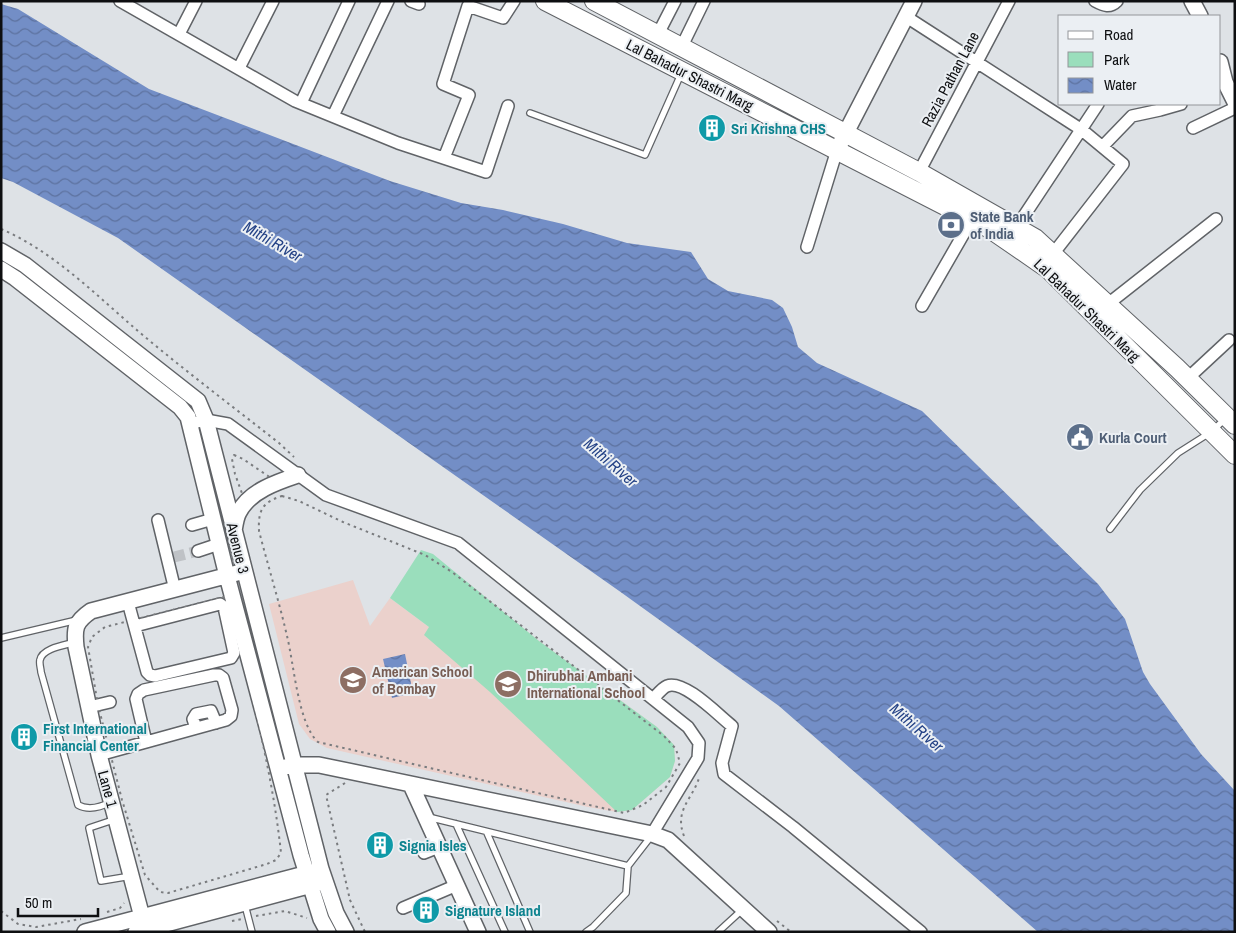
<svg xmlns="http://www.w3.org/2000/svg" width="1236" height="933" font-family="'Archivo Narrow',sans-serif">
	<defs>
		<pattern id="water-waves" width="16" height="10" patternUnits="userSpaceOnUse" patternTransform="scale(1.25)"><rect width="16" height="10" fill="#738ec6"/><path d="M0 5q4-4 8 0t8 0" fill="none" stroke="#5d729f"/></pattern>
	</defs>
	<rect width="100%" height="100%" fill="#dee2e6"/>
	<path fill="#ebd1cc" d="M 463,579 L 539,641 L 657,727 L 674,745 L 675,761 L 670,777 L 632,810 L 617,812 L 588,807 L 327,748 L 310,739 L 299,724 L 269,604 L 353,580 L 370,626 L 390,598 L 429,627 Z"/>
	<path fill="#9adebc" d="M 421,550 L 433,554 L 539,641 L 657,727 L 674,745 L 675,761 L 670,777 L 632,810 L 617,812 L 490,692 L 424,635 L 429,627 L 390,598 Z"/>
	<path fill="url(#water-waves)" d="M 1,4 L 18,9 L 149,89 L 390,181 L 461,203 L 503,210 L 563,224 L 627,243 L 691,252 L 708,279 L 728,291 L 772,300 L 783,308 L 792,327 L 798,347 L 817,363 L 922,411 L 1098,584 L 1125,619 L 1143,672 L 1150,684 L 1201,754 L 1235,791 L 1235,932 L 1038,932 L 779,706 L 622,593 L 118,238 L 13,182 L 1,178 Z
		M 405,654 L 413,693 L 392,698 L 383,659 Z"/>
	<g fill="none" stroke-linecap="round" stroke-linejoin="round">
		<path stroke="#bfc2c6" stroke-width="11" stroke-dasharray="11 5.5" stroke-linecap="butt" d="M 174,557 L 198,551"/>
		<g stroke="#606367" stroke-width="8">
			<path id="lane" d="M 530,113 L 645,155 L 681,74
				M 1110,529 L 1140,490 L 1178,453 L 1211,432 L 1225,419
				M 1,638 L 77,620
				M 76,642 C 66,645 42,648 40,660 C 39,664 41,669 41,672 L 78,805 C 89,811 101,807 111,802
				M 428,817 L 628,866 L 652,835
				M 116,819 L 89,828 L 101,881 L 131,876
				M 456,824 L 505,932
				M 487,833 L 530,932
				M 245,905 L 252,932
				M 586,932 L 593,927 L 626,893 L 628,866
				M 718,932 L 742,910"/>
		</g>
		<g stroke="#606367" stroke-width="14">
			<path id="street" d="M 120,1 L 295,101 L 398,143 L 486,172 L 508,106
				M 411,1 L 419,4
				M 1095,1 C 1104,6 1110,8 1117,1
				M 905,16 L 1082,130 L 1123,164 L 1053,254
				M 179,34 L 196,1
				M 658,34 L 675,1
				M 682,46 L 704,1
				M 239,68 L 273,1
				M 301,103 L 349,1
				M 333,116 L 388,1
				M 1193,128 L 1235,108
				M 1103,146 L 1132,116 L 1160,110 L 1181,104
				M 444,158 L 469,95 L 443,84 L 468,6 L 503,18 L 514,1
				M 919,172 L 1009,1
				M 1016,228 L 1098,104
				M 807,247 L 837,150
				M 1108,304 L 1216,219
				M 922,306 L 975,214
				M 1187,379 L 1229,340
				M 189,424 L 206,420 L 228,424 L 326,495 L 458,543 L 688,727 L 699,743 L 698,758 L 652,834
				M 158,520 L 175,590
				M 192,525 L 213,519
				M 198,551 L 219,544
				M 128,602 L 147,672 L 150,675 L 155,676 L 231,658 L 234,653 L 224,607 L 220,604 L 135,626
				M 653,699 C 657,695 662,688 667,686 C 684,679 719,716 732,726 L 722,763 L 724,774 L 793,827 L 921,932
				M 89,707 L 110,702
				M 196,728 L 193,719 L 196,714 L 211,711 L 216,723
				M 99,755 L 226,720 L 231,716 L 232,710 L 223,678 L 219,675 L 214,675 L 144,690 L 138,694 L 136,699 L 146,742
				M 424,853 L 439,847
				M 403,908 L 457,885"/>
		</g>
		<g stroke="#606367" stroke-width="18">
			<path id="secondary" d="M 1192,1 L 1200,16
				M 1220,62 L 1225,82 L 1235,102
				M 837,150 L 914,1
				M 1,251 L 25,265 L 198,401 L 206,420 L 321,869 L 336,913 L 346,932
				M 1,269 L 15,278 L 180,407 L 188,417 L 227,576 L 301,855 L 321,919 L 328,932
				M 234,531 C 235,525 236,517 239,512 C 250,491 277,482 298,475
				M 285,767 L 294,765 L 319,765 L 652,834 L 668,840 L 769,932
				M 411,785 L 478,932
				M 142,917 L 99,755 L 76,647 C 74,628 75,622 91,611 L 237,573
				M 85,932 L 316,871
				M 136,932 L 319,883"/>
		</g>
		<g stroke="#606367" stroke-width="20">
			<path id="primary" d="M 545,1 L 990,229 L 1048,269 L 1235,455
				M 594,1 L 919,172 L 1035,238 L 1177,368 L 1235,425"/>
		</g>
		<path stroke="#7a7c7f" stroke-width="2" stroke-dasharray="2.5 4" stroke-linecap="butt" d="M 1,229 C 53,251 96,295 138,331 C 184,370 232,406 279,443 L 294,457
			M 234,455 L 243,459 L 271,478 L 244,499 L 235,474 L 232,459 Z
			M 282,496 L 299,501 L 343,522 L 425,555 L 452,572 L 664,736 L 676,749 L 680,763 L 666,787 L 643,805 L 624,813 L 318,742 C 298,724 294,664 287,636 C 279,601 268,566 259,531 C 258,511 262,502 282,496 Z
			M 224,597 L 230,603 C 249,686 272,768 281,853 L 276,860 L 267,864 L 168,893 L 160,892 L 145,875 L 122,800 L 98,705 L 88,647 L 92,637 L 105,627 Z
			M 345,783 L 326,795 L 350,900 L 365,932
			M 684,836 C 674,810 692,800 699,778
			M 1,911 L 18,924 L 36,927 L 81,919
			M 107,912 L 120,908 L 124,903
			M 256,916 L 285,911 L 307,918
			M 232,921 L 242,919
			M 777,921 L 791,932"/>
		<use href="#lane" stroke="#fff" stroke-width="5.5"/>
		<use href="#street" stroke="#fff" stroke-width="11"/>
		<use href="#secondary" stroke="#fff" stroke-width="15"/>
		<use href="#primary" stroke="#fff" stroke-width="18"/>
	</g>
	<defs>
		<g id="building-disc" transform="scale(1.4375)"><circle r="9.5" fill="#0f9aa8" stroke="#ebeff3"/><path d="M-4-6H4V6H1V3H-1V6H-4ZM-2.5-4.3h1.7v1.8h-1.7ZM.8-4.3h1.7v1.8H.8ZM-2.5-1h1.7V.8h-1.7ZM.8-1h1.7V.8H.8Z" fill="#fff"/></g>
		<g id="bank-disc" transform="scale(1.4375)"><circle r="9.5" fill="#5c6f8a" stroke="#ebeff3"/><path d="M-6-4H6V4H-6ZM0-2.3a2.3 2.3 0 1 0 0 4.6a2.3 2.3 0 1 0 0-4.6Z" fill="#fff"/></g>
		<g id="civic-disc" transform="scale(1.4375)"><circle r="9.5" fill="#5c6f8a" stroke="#ebeff3"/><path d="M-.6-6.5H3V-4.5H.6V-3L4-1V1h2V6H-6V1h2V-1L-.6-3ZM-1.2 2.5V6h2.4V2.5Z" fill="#fff"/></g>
		<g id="school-disc" transform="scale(1.4375)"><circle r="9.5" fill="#8d6e63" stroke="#ebeff3"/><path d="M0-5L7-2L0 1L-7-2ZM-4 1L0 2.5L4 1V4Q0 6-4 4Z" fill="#fff"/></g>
	</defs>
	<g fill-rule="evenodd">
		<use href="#building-disc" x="712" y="128"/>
		<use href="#bank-disc" x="951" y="225"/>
		<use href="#civic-disc" x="1080" y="437"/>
		<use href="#school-disc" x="353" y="680"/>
		<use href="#school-disc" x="508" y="684"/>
		<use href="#building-disc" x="24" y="737"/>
		<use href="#building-disc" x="380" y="845"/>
		<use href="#building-disc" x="426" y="910"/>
	</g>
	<g text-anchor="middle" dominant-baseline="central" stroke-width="4" stroke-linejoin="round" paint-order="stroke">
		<g font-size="15" fill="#0e0f11" stroke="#ebeff3">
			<text transform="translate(690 75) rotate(27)">Lal Bahadur Shastri Marg</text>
			<text transform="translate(950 79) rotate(-62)">Razia Pathan Lane</text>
			<text transform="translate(1087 310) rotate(44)">Lal Bahadur Shastri Marg</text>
			<text transform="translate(238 548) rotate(76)">Avenue 3</text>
			<text transform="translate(108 789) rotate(75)">Lane 1</text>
		</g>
		<g font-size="15" font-weight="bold" fill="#0d838f" stroke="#ebeff3" text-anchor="start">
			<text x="731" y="128">Sri Krishna CHS</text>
			<text x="43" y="728">First International<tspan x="43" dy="17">Financial Center</tspan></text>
			<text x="399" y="845">Signia Isles</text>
			<text x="445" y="910">Signature Island</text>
		</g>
		<g font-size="15" font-weight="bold" fill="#4e5e75" stroke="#ebeff3" text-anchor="start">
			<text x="970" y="216">State Bank<tspan x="970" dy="17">of India</tspan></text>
			<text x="1099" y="437">Kurla Court</text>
		</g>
		<g font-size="15" font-weight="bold" fill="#785e54" stroke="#ebeff3" text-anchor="start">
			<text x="372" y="671">American School<tspan x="372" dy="17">of Bombay</tspan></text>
			<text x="527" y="675">Dhirubhai Ambani<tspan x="527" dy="17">International School</tspan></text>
		</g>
		<g font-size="16" font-style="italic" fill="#244286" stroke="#ebeff3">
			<text transform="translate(273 241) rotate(30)">Mithi River</text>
			<text transform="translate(611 462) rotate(41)">Mithi River</text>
			<text transform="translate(917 727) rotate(41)">Mithi River</text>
		</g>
	</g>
	<rect width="1236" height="933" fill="none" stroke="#0e0f11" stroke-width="5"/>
	<rect x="1058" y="15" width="162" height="90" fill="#ebeff3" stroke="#939599"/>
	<rect x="1068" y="31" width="25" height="8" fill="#ffffff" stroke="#939599"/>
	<text x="1104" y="40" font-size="15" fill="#0e0f11">Road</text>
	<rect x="1068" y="52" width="25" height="15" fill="#9adebc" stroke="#939599"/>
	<text x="1104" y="65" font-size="15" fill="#0e0f11">Park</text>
	<rect x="1068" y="78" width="25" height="15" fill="url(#water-waves)" stroke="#939599"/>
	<text x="1104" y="90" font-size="15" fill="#0e0f11">Water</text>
	<path d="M18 908v8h80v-8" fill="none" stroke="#0e0f11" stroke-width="2.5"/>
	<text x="25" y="908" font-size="15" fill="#0e0f11" stroke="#ebeff3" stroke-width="4" paint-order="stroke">50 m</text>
</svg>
